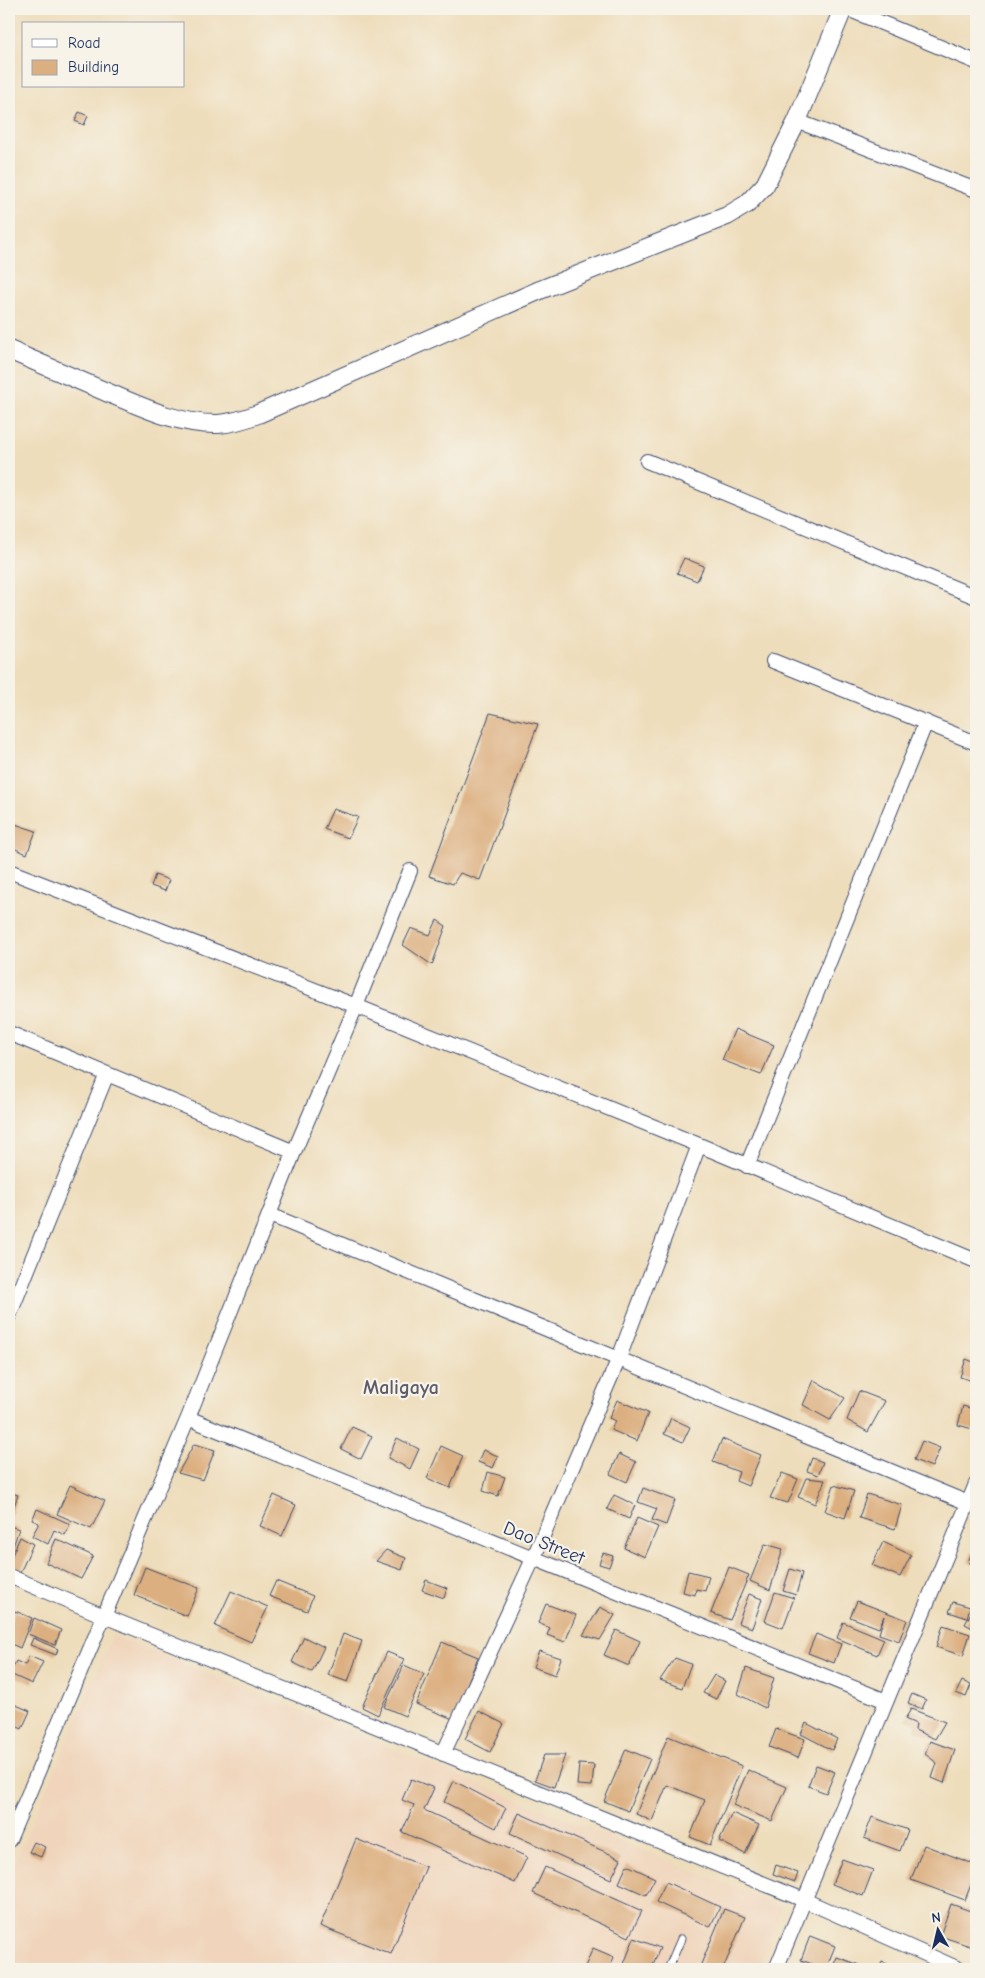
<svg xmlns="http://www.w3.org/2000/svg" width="985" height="1978" font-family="'Comic Neue',sans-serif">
	<rect width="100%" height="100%" fill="#f7f3e8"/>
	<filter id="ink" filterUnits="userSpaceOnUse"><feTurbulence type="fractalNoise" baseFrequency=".02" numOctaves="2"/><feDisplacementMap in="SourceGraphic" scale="10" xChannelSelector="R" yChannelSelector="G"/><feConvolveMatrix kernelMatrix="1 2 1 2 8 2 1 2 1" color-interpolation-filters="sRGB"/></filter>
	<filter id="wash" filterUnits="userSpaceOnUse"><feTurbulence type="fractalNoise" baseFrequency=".0096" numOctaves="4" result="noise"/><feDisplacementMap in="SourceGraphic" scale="20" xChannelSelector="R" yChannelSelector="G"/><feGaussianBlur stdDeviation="1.12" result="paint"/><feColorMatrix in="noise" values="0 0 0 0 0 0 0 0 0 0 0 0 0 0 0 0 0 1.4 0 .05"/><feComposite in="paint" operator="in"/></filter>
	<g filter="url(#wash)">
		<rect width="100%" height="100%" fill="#edb"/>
		<path fill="#f0d5bc" d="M 113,1635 L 782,1907 L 758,1969 L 9,1969 L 9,1876 Z"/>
		<g id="blocks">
			<path fill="#dcaf80" d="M 79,112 L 88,116 L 84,125 L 75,121 Z
				M 684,558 L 704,566 L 697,581 L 677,573 Z
				M 490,713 L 538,724 L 480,880 L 460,873 L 453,884 L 429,876 Z
				M 333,809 L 358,817 L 348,838 L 324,829 Z
				M 9,822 L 36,831 L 27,854 L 9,846 Z
				M 155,875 L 169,880 L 165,891 L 151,886 Z
				M 437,920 L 446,926 L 432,965 L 403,945 L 411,928 L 430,935 Z
				M 735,1029 L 774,1045 L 761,1075 L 722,1060 Z
				M 966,1359 L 976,1363 L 976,1382 L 960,1377 Z
				M 814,1380 L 845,1398 L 830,1420 L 803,1405 Z
				M 859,1391 L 885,1401 L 868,1432 L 847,1420 Z
				M 617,1400 L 648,1413 L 637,1441 L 611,1430 L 615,1421 L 609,1418 Z
				M 963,1406 L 976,1410 L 976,1430 L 958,1425 Z
				M 671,1418 L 690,1427 L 683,1442 L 664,1434 Z
				M 352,1427 L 372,1436 L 361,1459 L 341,1449 Z
				M 397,1438 L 419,1449 L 410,1469 L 388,1458 Z
				M 722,1439 L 761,1455 L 748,1486 L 736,1481 L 739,1472 L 713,1462 Z
				M 922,1441 L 940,1448 L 932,1467 L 914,1460 Z
				M 194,1444 L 215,1450 L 203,1480 L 178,1473 Z
				M 441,1446 L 463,1456 L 450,1488 L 427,1478 Z
				M 483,1450 L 498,1456 L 493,1468 L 478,1462 Z
				M 619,1454 L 636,1462 L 627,1482 L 610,1474 Z
				M 812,1458 L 823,1462 L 818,1475 L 807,1471 Z
				M 488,1472 L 505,1477 L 498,1496 L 483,1491 Z
				M 782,1473 L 798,1479 L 788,1503 L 770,1498 Z
				M 806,1478 L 825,1480 L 815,1504 L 798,1497 Z
				M 70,1485 L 105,1501 L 91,1529 L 57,1514 Z
				M 834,1485 L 854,1491 L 845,1518 L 825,1511 Z
				M 643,1488 L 675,1500 L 666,1525 L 652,1520 L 657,1509 L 638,1502 Z
				M 9,1492 L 18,1495 L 9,1520 Z
				M 867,1494 L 902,1505 L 895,1529 L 859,1518 Z
				M 274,1495 L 296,1505 L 282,1536 L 260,1526 Z
				M 614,1495 L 635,1505 L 629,1519 L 607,1509 Z
				M 37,1509 L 70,1524 L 65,1535 L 54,1530 L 48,1544 L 32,1536 L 39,1523 L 32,1520 Z
				M 637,1518 L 658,1527 L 645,1557 L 624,1548 Z
				M 10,1526 L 19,1529 L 9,1558 L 9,1532 Z
				M 20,1537 L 33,1544 L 19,1575 L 9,1570 L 9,1562 Z
				M 56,1539 L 93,1556 L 81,1579 L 46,1563 Z
				M 883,1542 L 911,1555 L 900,1577 L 872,1565 Z
				M 765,1544 L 783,1549 L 770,1590 L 750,1581 Z
				M 386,1550 L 406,1558 L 402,1570 L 376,1561 Z
				M 972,1552 L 976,1554 L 976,1566 L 968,1562 Z
				M 603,1553 L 613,1556 L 609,1567 L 599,1564 Z
				M 145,1567 L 199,1588 L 187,1616 L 134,1595 Z
				M 729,1567 L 749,1575 L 730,1620 L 711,1613 Z
				M 790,1569 L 802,1573 L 796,1595 L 783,1591 Z
				M 688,1571 L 709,1576 L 705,1591 L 696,1589 L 695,1595 L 683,1592 Z
				M 426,1580 L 447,1588 L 444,1598 L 422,1590 Z
				M 276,1581 L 313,1596 L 307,1611 L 269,1596 Z
				M 231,1591 L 268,1607 L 251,1642 L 215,1626 Z
				M 775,1592 L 794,1598 L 783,1628 L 765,1621 Z
				M 749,1594 L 762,1599 L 752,1628 L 738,1623 Z
				M 857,1601 L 907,1620 L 899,1641 L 879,1634 L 884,1616 L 879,1628 L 850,1617 Z
				M 953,1602 L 970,1607 L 967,1618 L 949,1612 Z
				M 546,1604 L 576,1615 L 565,1642 L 547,1635 L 550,1628 L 538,1623 Z
				M 976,1604 L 976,1630 L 965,1624 Z
				M 600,1607 L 615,1615 L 600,1640 L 583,1635 Z
				M 15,1611 L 32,1618 L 20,1648 L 9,1643 L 9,1625 Z
				M 34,1618 L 61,1630 L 55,1645 L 28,1634 Z
				M 843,1622 L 884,1639 L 877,1655 L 837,1638 Z
				M 943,1625 L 970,1634 L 963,1656 L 936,1647 Z
				M 616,1630 L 640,1641 L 629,1666 L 604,1655 Z
				M 343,1634 L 362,1641 L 348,1682 L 328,1675 Z
				M 816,1634 L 841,1644 L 834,1663 L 808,1653 Z
				M 304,1637 L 324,1647 L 312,1672 L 292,1662 Z
				M 33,1638 L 58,1649 L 56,1655 L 30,1645 Z
				M 442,1642 L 478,1657 L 453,1719 L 416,1704 Z
				M 539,1651 L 561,1658 L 555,1675 L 533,1667 Z
				M 387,1652 L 404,1659 L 378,1715 L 362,1707 Z
				M 29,1656 L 43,1662 L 32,1684 L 10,1674 L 16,1661 L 25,1665 Z
				M 675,1658 L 691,1664 L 682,1688 L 660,1680 Z
				M 404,1665 L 424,1674 L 405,1716 L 384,1707 Z
				M 746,1668 L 774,1678 L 765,1708 L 738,1694 Z
				M 714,1675 L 725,1681 L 716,1699 L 703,1693 Z
				M 962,1681 L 971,1685 L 966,1697 L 956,1693 Z
				M 912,1694 L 926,1700 L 922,1709 L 908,1703 Z
				M 9,1702 L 30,1711 L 22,1729 L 9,1723 Z
				M 911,1709 L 945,1722 L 935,1739 L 915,1730 L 916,1724 L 905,1719 Z
				M 479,1711 L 504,1724 L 490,1752 L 465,1739 Z
				M 806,1723 L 837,1739 L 832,1750 L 801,1734 Z
				M 776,1729 L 805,1739 L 798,1758 L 769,1747 Z
				M 668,1736 L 742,1766 L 710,1845 L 690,1837 L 705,1800 L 667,1785 L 652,1821 L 636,1814 Z
				M 930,1741 L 955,1750 L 944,1783 L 932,1778 L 937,1763 L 925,1754 Z
				M 626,1749 L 650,1759 L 628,1811 L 604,1801 Z
				M 544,1755 L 565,1755 L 554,1787 L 535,1780 Z
				M 579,1764 L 594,1765 L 592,1786 L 577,1785 Z
				M 816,1765 L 835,1772 L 826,1793 L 808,1786 Z
				M 748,1770 L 787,1787 L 772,1821 L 733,1805 Z
				M 411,1779 L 434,1788 L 424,1810 L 527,1857 L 515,1883 L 402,1832 L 414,1805 L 402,1800 Z
				M 454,1781 L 506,1808 L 496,1828 L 444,1802 Z
				M 519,1813 L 621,1859 L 611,1879 L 510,1833 Z
				M 732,1813 L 759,1825 L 745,1854 L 719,1841 Z
				M 872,1817 L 908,1830 L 900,1851 L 864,1838 Z
				M 356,1839 L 426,1867 L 391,1954 L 320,1926 Z
				M 34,1842 L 45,1847 L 41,1857 L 29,1852 Z
				M 924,1845 L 976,1865 L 976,1872 L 965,1900 L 911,1880 Z
				M 842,1859 L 873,1870 L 863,1896 L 832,1884 Z
				M 627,1865 L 655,1878 L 646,1895 L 619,1883 Z
				M 776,1865 L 798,1873 L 795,1882 L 773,1874 Z
				M 545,1867 L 642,1911 L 629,1937 L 533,1893 Z
				M 666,1882 L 720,1907 L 710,1927 L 656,1902 Z
				M 951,1904 L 976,1913 L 976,1948 L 940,1936 Z
				M 724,1909 L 745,1917 L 723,1969 L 699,1969 Z
				M 810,1936 L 835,1946 L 826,1969 L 801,1960 Z
				M 634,1938 L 660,1948 L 651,1969 L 622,1969 Z
				M 593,1948 L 614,1957 L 609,1969 L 584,1969 Z
				M 837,1957 L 870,1969 L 832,1969 Z
				M 882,1962 L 897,1968 L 897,1969 L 879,1969 Z"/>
		</g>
	</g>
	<g filter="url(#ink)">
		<use href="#blocks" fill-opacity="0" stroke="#3b496c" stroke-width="1"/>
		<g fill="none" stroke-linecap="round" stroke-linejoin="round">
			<g stroke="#3b496c" stroke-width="9">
				<path id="service" d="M 668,1969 L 681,1939"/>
			</g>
			<g stroke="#3b496c" stroke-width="16">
				<path id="minor" d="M 848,9 L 976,62
					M 797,121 L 976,190
					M 647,461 L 976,597
					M 773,661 L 976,743
					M 9,871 L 356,1006 L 699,1145 L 976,1261
					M 9,1033 L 294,1152
					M 747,1166 L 926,722
					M 270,1215 L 968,1503
					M 9,1316 L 107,1074
					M 188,1418 L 886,1701
					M 9,1576 L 104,1616 L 804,1900 L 959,1969
					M 443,1754 L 533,1559 L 619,1358 L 699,1145
					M 9,1840 L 188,1418 L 294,1152 L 356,1006 L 410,871
					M 776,1969 L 976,1484"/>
			</g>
			<g stroke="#3b496c" stroke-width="20">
				<path id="tertiary" d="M 9,350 C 41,364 72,377 104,391 C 140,406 178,425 218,424 C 232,423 245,419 258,414 L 540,290 L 727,216 L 747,204 L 765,185 L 797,121 L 843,9"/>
			</g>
			<use href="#service" stroke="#fff" stroke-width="7"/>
			<use href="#minor" stroke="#fff" stroke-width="14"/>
			<use href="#tertiary" stroke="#fff" stroke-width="18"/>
		</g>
	</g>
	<g text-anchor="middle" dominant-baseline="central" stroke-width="4.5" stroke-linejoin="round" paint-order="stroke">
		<g font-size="19" fill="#1b2f5e" stroke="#f7f3e8">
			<text transform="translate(544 1543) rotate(22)">Dao Street</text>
		</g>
		<g font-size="20" font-weight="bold" fill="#5f5c6a" stroke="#f7f3e8">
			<text x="401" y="1387">Maligaya</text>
		</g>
	</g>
	<rect width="985" height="1978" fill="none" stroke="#f7f3e8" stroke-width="30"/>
	<rect x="22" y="22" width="162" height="65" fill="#f7f3e8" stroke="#9fa5b1"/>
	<rect x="32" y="39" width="25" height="8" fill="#ffffff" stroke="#9fa5b1"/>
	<text x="68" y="48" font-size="15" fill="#1b2f5e">Road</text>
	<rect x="32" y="60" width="25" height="15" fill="#dcaf80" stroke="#9fa5b1"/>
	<text x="68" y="72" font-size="15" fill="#1b2f5e">Building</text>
	<g transform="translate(938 1930) rotate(352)" stroke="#f7f3e8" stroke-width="4" paint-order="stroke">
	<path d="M0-4L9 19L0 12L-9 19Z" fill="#1b2f5e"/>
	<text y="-8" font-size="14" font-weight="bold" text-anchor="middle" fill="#1b2f5e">N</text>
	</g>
</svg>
